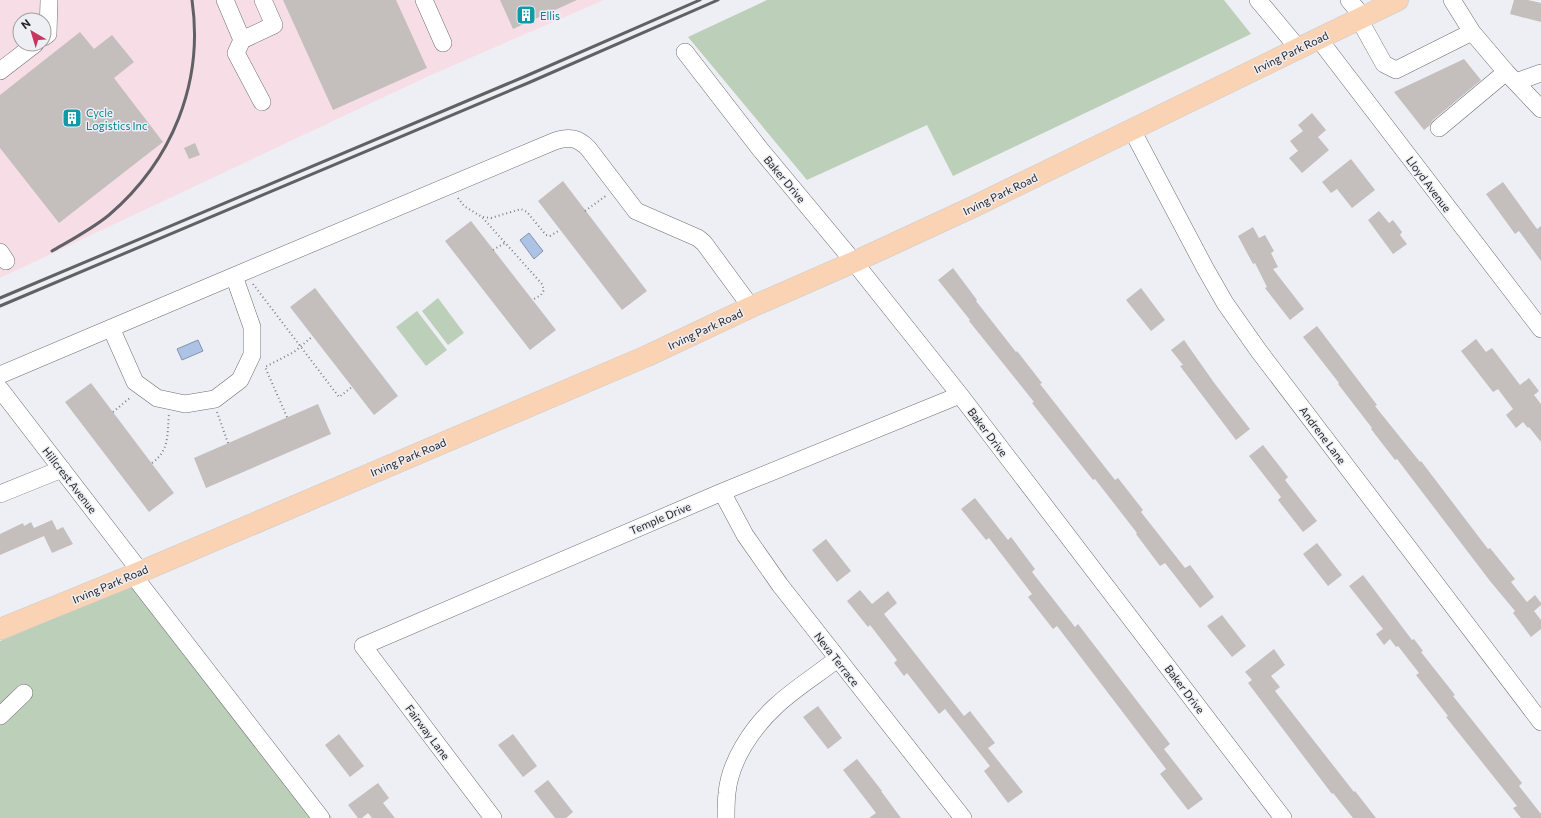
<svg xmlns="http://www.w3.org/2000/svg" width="1541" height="818" font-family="Commissioner,sans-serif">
	<rect width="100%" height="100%" fill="#eeeff5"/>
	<path fill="#f7dee6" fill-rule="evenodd" d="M 0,0 L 604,0 L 431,75 L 0,278 ZM 20,20 L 44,20 L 44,44 L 20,44 Z"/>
	<path fill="#bccfb9" d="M 767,0 L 1224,0 L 1251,34 L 953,176 L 927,125 L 807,180 L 688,37 Z
		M 438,298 L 464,333 L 448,345 L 422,311 Z
		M 417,311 L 447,350 L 426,366 L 396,327 Z
		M 146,580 L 332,818 L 0,818 L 0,641 Z"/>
	<path fill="#acc3e5" stroke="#8494ac" d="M 529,233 L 543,251 L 534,259 L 520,240 Z
		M 198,340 L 203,351 L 182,360 L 177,349 Z"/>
	<path fill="#c4bebd" d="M 283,0 L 396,0 L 427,68 L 333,110 Z
		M 500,0 L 577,0 L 513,29 Z
		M 1514,0 L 1528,0 L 1541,3 L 1541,22 L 1510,14 Z
		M 80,32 L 94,49 L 112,35 L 134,62 L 114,78 L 163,142 L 59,223 L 0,148 L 0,95 Z
		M 1464,59 L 1481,80 L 1433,120 L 1429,126 L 1424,130 L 1394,92 Z
		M 1312,113 L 1326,130 L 1318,137 L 1329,150 L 1302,173 L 1289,158 L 1298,151 L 1290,141 L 1303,131 L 1298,125 Z
		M 195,143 L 200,155 L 189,159 L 184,148 Z
		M 1351,159 L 1375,190 L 1352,208 L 1337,189 L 1331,193 L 1322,182 Z
		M 563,181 L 647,291 L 622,310 L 538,201 Z
		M 1503,182 L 1537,229 L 1541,226 L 1541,261 L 1519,231 L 1515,234 L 1486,194 Z
		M 1379,211 L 1389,223 L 1393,220 L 1402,232 L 1400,235 L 1407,244 L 1393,254 L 1368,220 Z
		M 471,221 L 556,330 L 530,350 L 445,241 Z
		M 1253,227 L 1259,238 L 1265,235 L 1274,251 L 1271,253 L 1278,267 L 1273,269 L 1304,309 L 1290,320 L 1265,288 L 1267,287 L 1255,263 L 1253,264 L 1238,236 Z
		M 953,268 L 977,300 L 976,301 L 1016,352 L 1017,351 L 1042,383 L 1040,384 L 1115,480 L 1118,478 L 1143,510 L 1141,512 L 1185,568 L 1190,565 L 1214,597 L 1200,608 L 1165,563 L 1160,566 L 1136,534 L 1137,533 L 1095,479 L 1093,480 L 1032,403 L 1034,402 L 969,321 L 970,320 L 938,280 Z
		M 315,288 L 398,396 L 374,415 L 290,307 Z
		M 1141,288 L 1165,320 L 1151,331 L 1126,300 Z
		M 1317,326 L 1377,405 L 1375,406 L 1420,462 L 1421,461 L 1488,549 L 1490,548 L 1515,579 L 1511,582 L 1527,602 L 1535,595 L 1541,603 L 1541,605 L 1534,611 L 1541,620 L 1541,629 L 1531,637 L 1513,613 L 1515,611 L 1490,581 L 1397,459 L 1395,460 L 1371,429 L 1372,428 L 1338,384 L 1339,383 L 1303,337 Z
		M 1476,339 L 1486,352 L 1492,348 L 1520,385 L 1529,378 L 1539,391 L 1534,395 L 1541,404 L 1541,442 L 1529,427 L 1528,428 L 1523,422 L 1516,428 L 1506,415 L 1513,409 L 1498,389 L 1493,392 L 1461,351 Z
		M 1184,340 L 1215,384 L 1250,429 L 1236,440 L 1180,366 L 1183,365 L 1171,350 Z
		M 91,383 L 174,493 L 149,512 L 65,402 Z
		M 318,404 L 331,434 L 206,488 L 194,458 Z
		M 1263,445 L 1288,477 L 1285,480 L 1317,521 L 1303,532 L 1278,500 L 1281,497 L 1249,456 Z
		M 975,498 L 1008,540 L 1011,537 L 1035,569 L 1032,572 L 1075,627 L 1078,624 L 1170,744 L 1164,749 L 1203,799 L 1188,810 L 1160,774 L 1166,769 L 1057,626 L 1053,629 L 1028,597 L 1032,594 L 989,538 L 986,540 L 961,509 Z
		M 52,520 L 57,530 L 63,527 L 73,544 L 52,553 L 44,536 L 0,555 L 0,534 L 23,523 L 24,526 L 31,522 L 34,528 Z
		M 826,539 L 851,571 L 837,582 L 812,550 Z
		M 1317,543 L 1342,575 L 1328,586 L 1303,554 Z
		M 1363,575 L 1412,640 L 1414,639 L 1423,651 L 1421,652 L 1455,695 L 1453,696 L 1522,783 L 1519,786 L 1541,814 L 1541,818 L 1521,818 L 1513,808 L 1517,806 L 1446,717 L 1448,716 L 1416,675 L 1419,673 L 1398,646 L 1396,647 L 1390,639 L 1384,645 L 1376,634 L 1383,629 L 1349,586 Z
		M 860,590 L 872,604 L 888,591 L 897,603 L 884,614 L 964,716 L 970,711 L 995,743 L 988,748 L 1023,792 L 1008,803 L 984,771 L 990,766 L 945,709 L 939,714 L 907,673 L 904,676 L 894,663 L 897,660 L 870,625 L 868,627 L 847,601 Z
		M 1222,615 L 1246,646 L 1232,657 L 1207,626 Z
		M 1274,649 L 1285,665 L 1271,676 L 1280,687 L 1275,691 L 1354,792 L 1355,791 L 1376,818 L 1353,818 L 1333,793 L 1332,794 L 1248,683 L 1252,680 L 1245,672 Z
		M 818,706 L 842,738 L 828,749 L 803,717 Z
		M 339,734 L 364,766 L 350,777 L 325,745 Z
		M 513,734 L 537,766 L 523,777 L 498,745 Z
		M 857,759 L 882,791 L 881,791 L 901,818 L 869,818 L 876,813 L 843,770 Z
		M 548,780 L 573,812 L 566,818 L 555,818 L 534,791 Z
		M 378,783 L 389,798 L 383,803 L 395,818 L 372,818 L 368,813 L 362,818 L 358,818 L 348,805 Z"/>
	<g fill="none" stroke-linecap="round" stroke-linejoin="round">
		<g stroke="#6e6e73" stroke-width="18">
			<path id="minor" d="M 225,0 L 242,40 L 236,53 L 262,102
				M 424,0 L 443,43
				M 1258,0 L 1298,48
				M 1349,0 L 1363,17
				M 1452,0 L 1472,32 L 1506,72 L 1541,109
				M 1359,19 L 1384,64 L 1396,70 L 1472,32
				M 44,37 L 48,34 L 49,0
				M 1318,38 L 1541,329
				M 242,40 L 274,25 L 263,0
				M 685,52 L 760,149 L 854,262 L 960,395 L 1283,818
				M 0,71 L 35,44
				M 1516,82 L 1541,73
				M 1439,128 L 1506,72
				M 1132,130 L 1205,268 L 1225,303 L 1258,350 L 1541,722
				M 0,252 L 6,261
				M 234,276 L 555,141 C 569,136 578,138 588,148 L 636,211 L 698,238 L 704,243 L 751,307
				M 234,276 L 252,327 L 252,355 L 240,380 L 215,399 L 185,404 L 157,398 L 135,382 L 111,328 Z
				M 0,375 L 111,328
				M 0,389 L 140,571
				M 722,492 L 745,535 L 780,585 L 963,818
				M 0,494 L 62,469
				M 133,575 L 321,818
				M 0,716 L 24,693
				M 493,818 L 363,646 L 722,492 L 960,395
				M 726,818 C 726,810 726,801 727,793 C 730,761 752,728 776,706 C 794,689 817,675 837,659"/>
		</g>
		<g stroke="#cbcbcb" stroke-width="22">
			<path id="major" d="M 0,629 L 133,575 L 647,356 L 751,307 L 854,262 L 975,206 L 1398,0"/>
		</g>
		<path stroke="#808185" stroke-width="2" stroke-dasharray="1 3" stroke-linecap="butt" d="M 458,198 L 464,206 L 482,217 L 542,284 L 544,290 L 541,295 L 532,300
			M 585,211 L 607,195
			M 483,217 L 491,218 L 521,209 L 527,212 L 546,235 L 550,236 L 560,230
			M 493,250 L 505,243
			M 253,284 L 339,397 L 352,387
			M 113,412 L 131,397
			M 217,412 L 228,443
			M 287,417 L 265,367 L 294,352 L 313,336
			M 152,463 C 170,450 167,434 169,414"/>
		<use href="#minor" stroke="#fff" stroke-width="17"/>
		<use href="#major" stroke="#f9d3b4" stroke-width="21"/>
		<path stroke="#616165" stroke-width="3" d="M 52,251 C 71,240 92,229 109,215 C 172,161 204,83 192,0
			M 0,298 L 526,76 L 700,0
			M 0,306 L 528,83 L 718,0"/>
	</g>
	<defs>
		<g id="building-square" transform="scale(1)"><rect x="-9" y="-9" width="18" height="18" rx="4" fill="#0f9aa8" stroke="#eeeff5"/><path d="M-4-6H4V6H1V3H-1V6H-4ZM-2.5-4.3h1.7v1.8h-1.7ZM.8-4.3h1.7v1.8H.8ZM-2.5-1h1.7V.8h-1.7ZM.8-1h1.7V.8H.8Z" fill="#fff"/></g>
	</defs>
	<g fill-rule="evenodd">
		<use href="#building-square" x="526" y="15"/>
		<use href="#building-square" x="72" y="118"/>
	</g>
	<g text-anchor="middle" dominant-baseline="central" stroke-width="3" stroke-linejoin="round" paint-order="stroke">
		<g font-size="11" fill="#0d838f" stroke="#eeeff5" text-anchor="start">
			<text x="540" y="15">Ellis</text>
			<text x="86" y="112">Cycle<tspan x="86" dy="13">Logistics Inc</tspan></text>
		</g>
		<g font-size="11" fill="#252528" stroke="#eeeff5">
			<text transform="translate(1291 52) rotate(-26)">Irving Park Road</text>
			<text transform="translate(785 179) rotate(50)">Baker Drive</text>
			<text transform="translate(1429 184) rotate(53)">Lloyd Avenue</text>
			<text transform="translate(1000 194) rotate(-26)">Irving Park Road</text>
			<text transform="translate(705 329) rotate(-25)">Irving Park Road</text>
			<text transform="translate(988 432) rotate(53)">Baker Drive</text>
			<text transform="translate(1323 435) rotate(53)">Andrene Lane</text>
			<text transform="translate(408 457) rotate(-23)">Irving Park Road</text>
			<text transform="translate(70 480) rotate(52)">Hillcrest Avenue</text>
			<text transform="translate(660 518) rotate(-23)">Temple Drive</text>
			<text transform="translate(110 584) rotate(-23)">Irving Park Road</text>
			<text transform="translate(837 659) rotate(52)">Neva Terrace</text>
			<text transform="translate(1185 689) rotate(53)">Baker Drive</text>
			<text transform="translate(428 732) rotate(53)">Fairway Lane</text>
		</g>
	</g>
	<g transform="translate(32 32) rotate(322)"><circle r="19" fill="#eeeff5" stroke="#9e9ea3"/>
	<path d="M0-3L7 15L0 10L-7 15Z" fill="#c7375d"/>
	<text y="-6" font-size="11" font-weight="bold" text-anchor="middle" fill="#252528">N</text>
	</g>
</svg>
